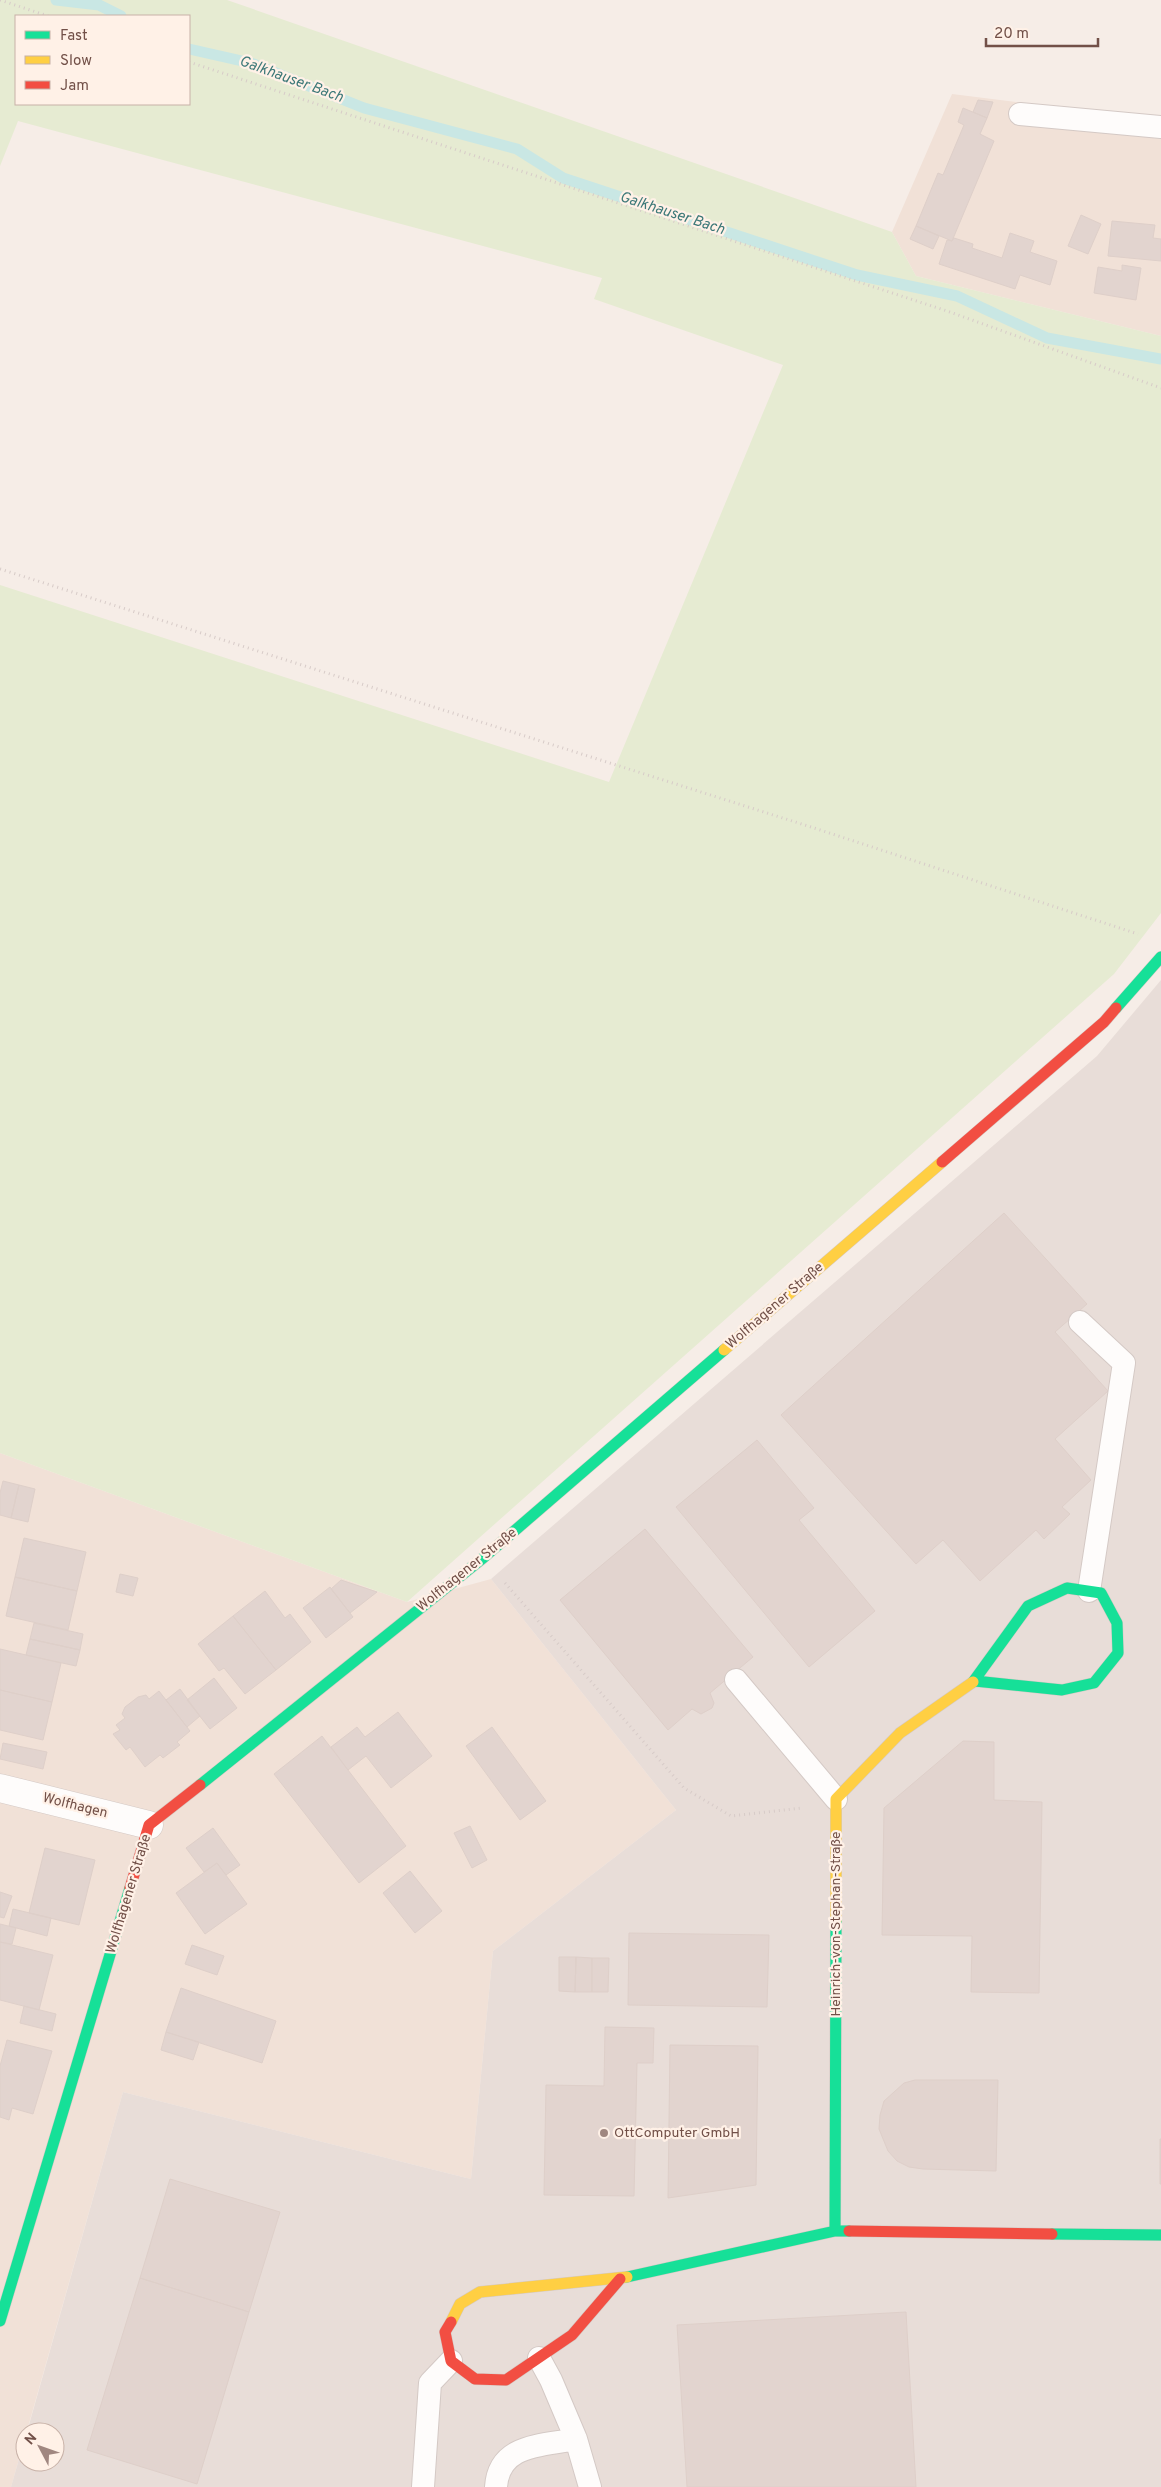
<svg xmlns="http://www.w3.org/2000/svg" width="1161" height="2487" font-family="Overpass,sans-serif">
	<rect width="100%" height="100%" fill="#f6ede7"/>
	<path fill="#f1e1d7" d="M 952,94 L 1121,115 L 1121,134 L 1161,139 L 1161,336 L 916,276 L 892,232 Z
		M 0,1453 L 407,1602 L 491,1579 L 676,1810 L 493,1951 L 471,2179 L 123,2092 L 11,2487 L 0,2487 Z"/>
	<path fill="#e8ddd8" d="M 1161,980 L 1161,2487 L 11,2487 L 25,2438 L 25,2462 L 55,2462 L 55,2432 L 27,2432 L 123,2092 L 471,2179 L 493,1951 L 676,1810 L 491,1579 L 1097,1056 Z"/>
	<path fill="#e6ebd2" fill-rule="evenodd" d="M 0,0 L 227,0 L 892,232 L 916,276 L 1161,336 L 1161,913 L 1114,974 L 407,1602 L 0,1453 L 0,585 L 609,782 L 783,365 L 594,299 L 602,278 L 18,121 L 0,166 ZM 16,16 L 189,16 L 189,104 L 16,104 Z"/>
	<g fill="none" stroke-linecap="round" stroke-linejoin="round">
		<path stroke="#c9e7e4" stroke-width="11" d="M 56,0 L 99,5 L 121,16
			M 189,49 L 251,63 L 364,108 L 517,149 L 563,178 L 857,275 L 957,296 L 1047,338 L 1161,359"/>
	</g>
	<path fill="#e2d4cf" stroke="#decfc9" d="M 978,100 L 993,102 L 987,118 L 973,112 Z
		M 963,108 L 987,118 L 980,134 L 994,141 L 952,241 L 916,226 L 938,173 L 943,175 L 964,125 L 958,122 Z
		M 1081,215 L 1101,224 L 1088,254 L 1068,246 Z
		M 1112,221 L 1155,225 L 1153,238 L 1161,239 L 1161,261 L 1108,256 Z
		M 916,226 L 939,236 L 933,249 L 910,239 Z
		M 1010,233 L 1034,241 L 1030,252 L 1057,261 L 1050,285 L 1020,275 L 1015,289 L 939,264 L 947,240 L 952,241 L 954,238 L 973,244 L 972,248 L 1002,258 Z
		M 1122,265 L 1141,268 L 1136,300 L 1094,293 L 1098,267 L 1122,271 Z
		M 1004,1213 L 1087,1304 L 1055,1332 L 1108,1391 L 1055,1439 L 1091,1480 L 1062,1507 L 1070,1514 L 1044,1539 L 1036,1530 L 980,1581 L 943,1540 L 916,1564 L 781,1415 Z
		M 757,1440 L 814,1508 L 799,1520 L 875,1611 L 809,1667 L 676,1507 Z
		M 3,1481 L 19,1485 L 11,1518 L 0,1515 L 0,1493 Z
		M 19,1485 L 35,1489 L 28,1522 L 11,1518 Z
		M 645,1529 L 753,1657 L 710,1693 L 714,1703 L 712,1708 L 701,1714 L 692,1709 L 668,1730 L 560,1600 Z
		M 24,1538 L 86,1552 L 77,1591 L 15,1577 Z
		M 120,1574 L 138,1578 L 133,1596 L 116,1592 Z
		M 15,1577 L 77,1591 L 68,1630 L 6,1616 Z
		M 341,1580 L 377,1592 L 350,1613 L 331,1589 Z
		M 330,1587 L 353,1617 L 326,1638 L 303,1608 Z
		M 265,1591 L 285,1618 L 290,1614 L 311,1642 L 276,1670 L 233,1616 Z
		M 233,1616 L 276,1670 L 245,1694 L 224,1668 L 219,1671 L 198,1644 Z
		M 34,1623 L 83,1634 L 80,1650 L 30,1639 Z
		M 30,1639 L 80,1650 L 76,1666 L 26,1655 Z
		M 0,1649 L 61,1663 L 52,1702 L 0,1690 Z
		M 214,1678 L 237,1708 L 210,1729 L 187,1700 Z
		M 180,1689 L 200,1716 L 187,1727 L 166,1700 Z
		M 0,1690 L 52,1702 L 43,1740 L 0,1730 Z
		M 159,1691 L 190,1731 L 177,1742 L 180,1745 L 163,1758 L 160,1755 L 145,1767 L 130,1747 L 126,1750 L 113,1734 L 120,1730 L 116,1725 L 125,1718 L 122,1714 L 125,1707 L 138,1697 L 146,1695 L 149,1699 Z
		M 398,1712 L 432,1756 L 391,1788 L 366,1756 L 348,1770 L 331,1747 L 357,1727 L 365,1737 Z
		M 492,1727 L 546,1801 L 520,1820 L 466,1746 Z
		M 322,1736 L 406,1846 L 359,1883 L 274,1774 Z
		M 963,1741 L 994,1742 L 994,1800 L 1042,1802 L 1039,1993 L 971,1992 L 972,1936 L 882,1935 L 884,1808 Z
		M 3,1743 L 47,1752 L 43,1769 L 0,1759 Z
		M 470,1826 L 487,1860 L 472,1868 L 454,1833 Z
		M 213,1828 L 240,1865 L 226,1875 L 217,1863 L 204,1872 L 186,1848 Z
		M 45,1848 L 95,1860 L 79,1925 L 29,1913 Z
		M 217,1863 L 247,1904 L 205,1934 L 176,1893 Z
		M 410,1871 L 442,1911 L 415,1933 L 383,1893 Z
		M 0,1892 L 12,1896 L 4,1918 L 0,1917 Z
		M 13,1909 L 51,1918 L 47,1936 L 9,1926 Z
		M 0,1924 L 16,1928 L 12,1944 L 0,1942 Z
		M 629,1933 L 769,1935 L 767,2007 L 628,2005 Z
		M 0,1942 L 53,1955 L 39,2010 L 0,2000 Z
		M 192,1945 L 224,1956 L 217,1975 L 185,1964 Z
		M 559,1957 L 576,1957 L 575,1992 L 559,1991 Z
		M 576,1957 L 592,1958 L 592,1992 L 575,1992 Z
		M 592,1958 L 609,1958 L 608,1992 L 592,1992 Z
		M 181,1988 L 276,2021 L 262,2063 L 166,2032 Z
		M 24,2006 L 56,2014 L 52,2031 L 20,2023 Z
		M 605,2027 L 654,2028 L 653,2063 L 637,2063 L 634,2196 L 544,2195 L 546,2085 L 604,2086 Z
		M 166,2032 L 199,2042 L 193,2060 L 161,2050 Z
		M 7,2040 L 52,2051 L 33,2114 L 12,2108 L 9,2120 L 0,2117 L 0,2066 Z
		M 670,2045 L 758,2046 L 756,2185 L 668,2198 Z
		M 915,2080 L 998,2080 L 996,2171 L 923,2169 L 909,2167 L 897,2161 L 888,2151 L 879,2129 L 880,2115 L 884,2101 L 904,2083 Z
		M 1160,2139 L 1161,2139 L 1161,2184 L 1160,2184 Z
		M 170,2179 L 280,2212 L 249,2312 L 140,2278 Z
		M 140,2278 L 249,2312 L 197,2484 L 87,2450 Z
		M 906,2312 L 916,2487 L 687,2487 L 677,2325 Z"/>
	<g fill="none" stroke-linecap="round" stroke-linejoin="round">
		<g stroke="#d4c9c5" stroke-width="24">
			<path id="lane" d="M 1020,114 L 1161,127
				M 1080,1322 L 1124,1363 L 1089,1591
				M 736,1680 L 836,1799
				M 539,2358 L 551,2380 L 576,2439 L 590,2487
				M 423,2487 L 430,2383 L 451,2361
				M 496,2487 C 499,2443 543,2446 576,2439"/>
		</g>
		<g stroke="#d4c9c5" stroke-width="29">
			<path id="street" d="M 0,1788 L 149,1825"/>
		</g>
		<g stroke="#d4c9c4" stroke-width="12">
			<path id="fast" d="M 1116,1008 L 1161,957
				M 973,1682 L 1028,1606 L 1067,1588 L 1101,1593 L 1117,1623 L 1118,1653 L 1094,1683 L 1062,1690 L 975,1681
				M 200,1785 L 483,1558 L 724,1350
				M 836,1920 L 835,2231 L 849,2231
				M 1052,2234 L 1161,2235
				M 627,2277 L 835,2231
				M 0,2321 L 130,1888"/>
		</g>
		<g stroke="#d4c9c4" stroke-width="12">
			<path id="slow" d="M 724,1350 L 942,1162
				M 836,1920 L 836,1799 L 900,1733 L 973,1682
				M 451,2322 L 460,2304 L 480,2292 L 627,2277"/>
		</g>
		<g stroke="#d4c9c4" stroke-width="12">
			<path id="jam" d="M 942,1162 L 1104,1022 L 1116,1008
				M 130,1888 L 149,1825 L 200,1785
				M 849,2231 L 1052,2234
				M 451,2322 L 445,2332 L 451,2361 L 475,2379 L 506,2380 L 572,2335 L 620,2279"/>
		</g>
		<path stroke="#d7cbc8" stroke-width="3" stroke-dasharray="1 4" stroke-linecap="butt" d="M 0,0 L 48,16
			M 189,62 L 947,311 L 1161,388
			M 0,569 L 811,827 L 1138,934
			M 505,1583 L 684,1788 L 731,1816 L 802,1808"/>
		<use href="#lane" stroke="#fefcfb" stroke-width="22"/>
		<use href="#street" stroke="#fefcfb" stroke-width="28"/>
		<use href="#fast" stroke="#16e098" stroke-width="11"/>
		<use href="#slow" stroke="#ffcf43" stroke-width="11"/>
		<use href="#jam" stroke="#f24e42" stroke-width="11"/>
	</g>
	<circle fill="#a08780" stroke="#fff1e7" stroke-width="2" cx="604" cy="2133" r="5"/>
	<g text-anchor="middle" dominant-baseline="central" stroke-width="4.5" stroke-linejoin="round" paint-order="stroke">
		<g font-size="14" fill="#725048" stroke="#fff1e7">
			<text transform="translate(775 1306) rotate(-41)">Wolfhagener Straße</text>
			<text transform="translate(467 1570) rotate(-39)">Wolfhagener Straße</text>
			<text transform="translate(75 1806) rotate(14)">Wolfhagen</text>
			<text transform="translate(129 1894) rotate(-73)">Wolfhagener Straße</text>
			<text transform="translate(836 1924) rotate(-90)">Heinrich-von-Stephan-Straße</text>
		</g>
		<g font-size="14" fill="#725048" stroke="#fff1e7" text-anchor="start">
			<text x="614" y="2133">OttComputer GmbH</text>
		</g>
		<g font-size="15" font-style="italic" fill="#3c7878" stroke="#fff1e7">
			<text transform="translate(291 80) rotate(20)">Galkhauser Bach</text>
			<text transform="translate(672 214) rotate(18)">Galkhauser Bach</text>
		</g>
	</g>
	<rect x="15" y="15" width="175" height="90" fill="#fff1e7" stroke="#c7b1a7"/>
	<rect x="25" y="31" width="25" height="8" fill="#16e098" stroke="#c7b1a7"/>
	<text x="60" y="40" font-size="15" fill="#725048">Fast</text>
	<rect x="25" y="56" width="25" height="8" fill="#ffcf43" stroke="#c7b1a7"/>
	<text x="60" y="65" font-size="15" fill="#725048">Slow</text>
	<rect x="25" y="81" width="25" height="8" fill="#f24e42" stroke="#c7b1a7"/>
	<text x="60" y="90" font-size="15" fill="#725048">Jam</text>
	<g transform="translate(40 2447) rotate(311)"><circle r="24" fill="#fff1e7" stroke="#c7b1a7"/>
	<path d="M0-4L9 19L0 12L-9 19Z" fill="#a08780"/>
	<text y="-8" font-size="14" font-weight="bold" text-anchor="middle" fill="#725048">N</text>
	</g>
	<path d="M986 38v8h112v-8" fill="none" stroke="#725048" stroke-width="2.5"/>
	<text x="994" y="38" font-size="15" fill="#725048" stroke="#fff1e7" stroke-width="4" paint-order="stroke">20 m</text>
</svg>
